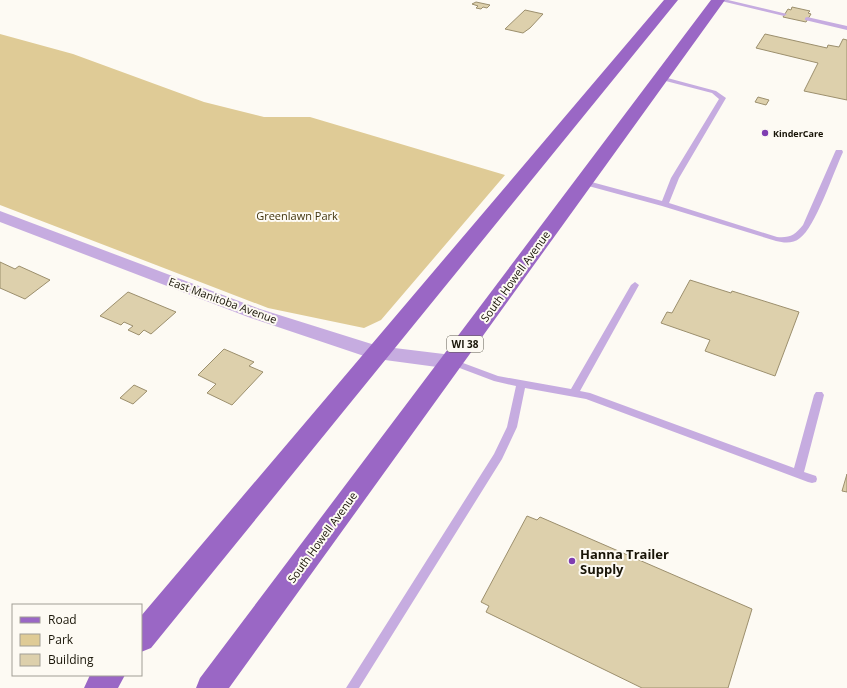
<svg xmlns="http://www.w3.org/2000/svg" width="847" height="688" font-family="'Open Sans',sans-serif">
	<rect width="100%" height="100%" fill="#fdfaf3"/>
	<path fill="#dfcb96" d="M 0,34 L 73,54 L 204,102 L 264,117 L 310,117 L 505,175 L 381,320 L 364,328 L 268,308 L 0,205 Z"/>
	<path fill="#ddd0ac" stroke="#9c8f6d" d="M 476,2 L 490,5 L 487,8 L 483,7 L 481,9 L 476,8 L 478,6 L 472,4 Z
		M 792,7 L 810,11 L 808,13 L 811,14 L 806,22 L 783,17 L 788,9 L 791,10 Z
		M 525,10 L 543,14 L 530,28 L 523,33 L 505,29 Z
		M 765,34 L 827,48 L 828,45 L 839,47 L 843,39 L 847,40 L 847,100 L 804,91 L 818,63 L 756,48 Z
		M 758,97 L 769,100 L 766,105 L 755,102 Z
		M 0,262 L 15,269 L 19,266 L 50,280 L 25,299 L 0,288 Z
		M 690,280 L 731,293 L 732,291 L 799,312 L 775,376 L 705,351 L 710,340 L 661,323 L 667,312 L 672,313 Z
		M 128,292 L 176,312 L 151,334 L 144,330 L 139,335 L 128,330 L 133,326 L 124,322 L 121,325 L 100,316 Z
		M 224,349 L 254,362 L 249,366 L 263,372 L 232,405 L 207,393 L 216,384 L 198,375 Z
		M 134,385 L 147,391 L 133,404 L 120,398 Z
		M 847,474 L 847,492 L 842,491 Z
		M 527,516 L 537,520 L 540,517 L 752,609 L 728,688 L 642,688 L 486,612 L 489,606 L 481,602 Z"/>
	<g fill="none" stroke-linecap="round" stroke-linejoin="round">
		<path fill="#c6ace0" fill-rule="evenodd" d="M 717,0 L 728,0 L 787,14 L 784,16 Z
			M 807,17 L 847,26 L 847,30 L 805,20 L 805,18 Z
			M 660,76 L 716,91 L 726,98 L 679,178 L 669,203 L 777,237 C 790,238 795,235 803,225 L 835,152 L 836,150 L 842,150 L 843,152 C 834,171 815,228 800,238 C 793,244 784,243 776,241 L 662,206 L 581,184 L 580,182 L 584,180 L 662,201 L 671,178 L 719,99 L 712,93 L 658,79 L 657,78 Z
			M 635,282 L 639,285 L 580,391 L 590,393 L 794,468 L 814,395 L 816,392 L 822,392 L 824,395 L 804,472 L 816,476 L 817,479 L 816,482 L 812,483 L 808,482 L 586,399 L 525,388 L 517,427 L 502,459 L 359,688 L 346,688 L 494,454 L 507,427 L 516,386 L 494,381 L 449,364 L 447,362 L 449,360 L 455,360 L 498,376 L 571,389 L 631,285 Z"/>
		<path fill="#c6ace0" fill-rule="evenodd" d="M 0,211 L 260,309 L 378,346 L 452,355 L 459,357 L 462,362 L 459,367 L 452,369 L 370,358 L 248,317 L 0,222 Z"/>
		<path fill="#9a67c5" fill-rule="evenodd" d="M 664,0 L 678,0 L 151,648 L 141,652 L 141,616 Z
			M 711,0 L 725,0 L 229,688 L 196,688 L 200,678 Z
			M 90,675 L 125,675 L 118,688 L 84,688 Z"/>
	</g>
	<g fill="#7f3db1" stroke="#fdfaf3" stroke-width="1.5">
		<circle cx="765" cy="133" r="4"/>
		<circle cx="572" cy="561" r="4"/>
	</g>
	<g text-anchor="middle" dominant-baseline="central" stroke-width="4" stroke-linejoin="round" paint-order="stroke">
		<g font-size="9" font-weight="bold" fill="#181407" stroke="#fdfaf3" text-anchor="start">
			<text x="773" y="133">KinderCare</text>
		</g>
		<rect fill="#fdfaf3" stroke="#5d594e" stroke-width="1" x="447" y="336" width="36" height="16" rx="3"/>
		<g font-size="10" font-weight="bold" fill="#181407">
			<text x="465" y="344">WI 38</text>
		</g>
		<g font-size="11" fill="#41340e" stroke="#fdfaf3">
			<text x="297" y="215">Greenlawn Park</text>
		</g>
		<g font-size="11" fill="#181407" stroke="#fdfaf3">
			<text transform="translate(515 276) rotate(-54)">South Howell Avenue</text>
			<text transform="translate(223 300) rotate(20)">East Manitoba Avenue</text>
			<text transform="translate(322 537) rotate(-54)">South Howell Avenue</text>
		</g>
		<g font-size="13" font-weight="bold" fill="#181407" stroke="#fdfaf3" text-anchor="start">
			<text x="580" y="554">Hanna Trailer<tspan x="580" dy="15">Supply</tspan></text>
		</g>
	</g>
	<rect x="12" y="604" width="130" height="72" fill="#fdfaf3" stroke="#a19e95"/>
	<rect x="20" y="617" width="20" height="6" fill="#9a67c5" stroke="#a19e95"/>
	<text x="48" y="624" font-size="12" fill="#181407">Road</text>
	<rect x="20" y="634" width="20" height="12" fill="#dfcb96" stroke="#a19e95"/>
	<text x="48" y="644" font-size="12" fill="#181407">Park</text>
	<rect x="20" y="654" width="20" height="12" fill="#ddd0ac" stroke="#a19e95"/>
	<text x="48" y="664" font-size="12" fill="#181407">Building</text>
</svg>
